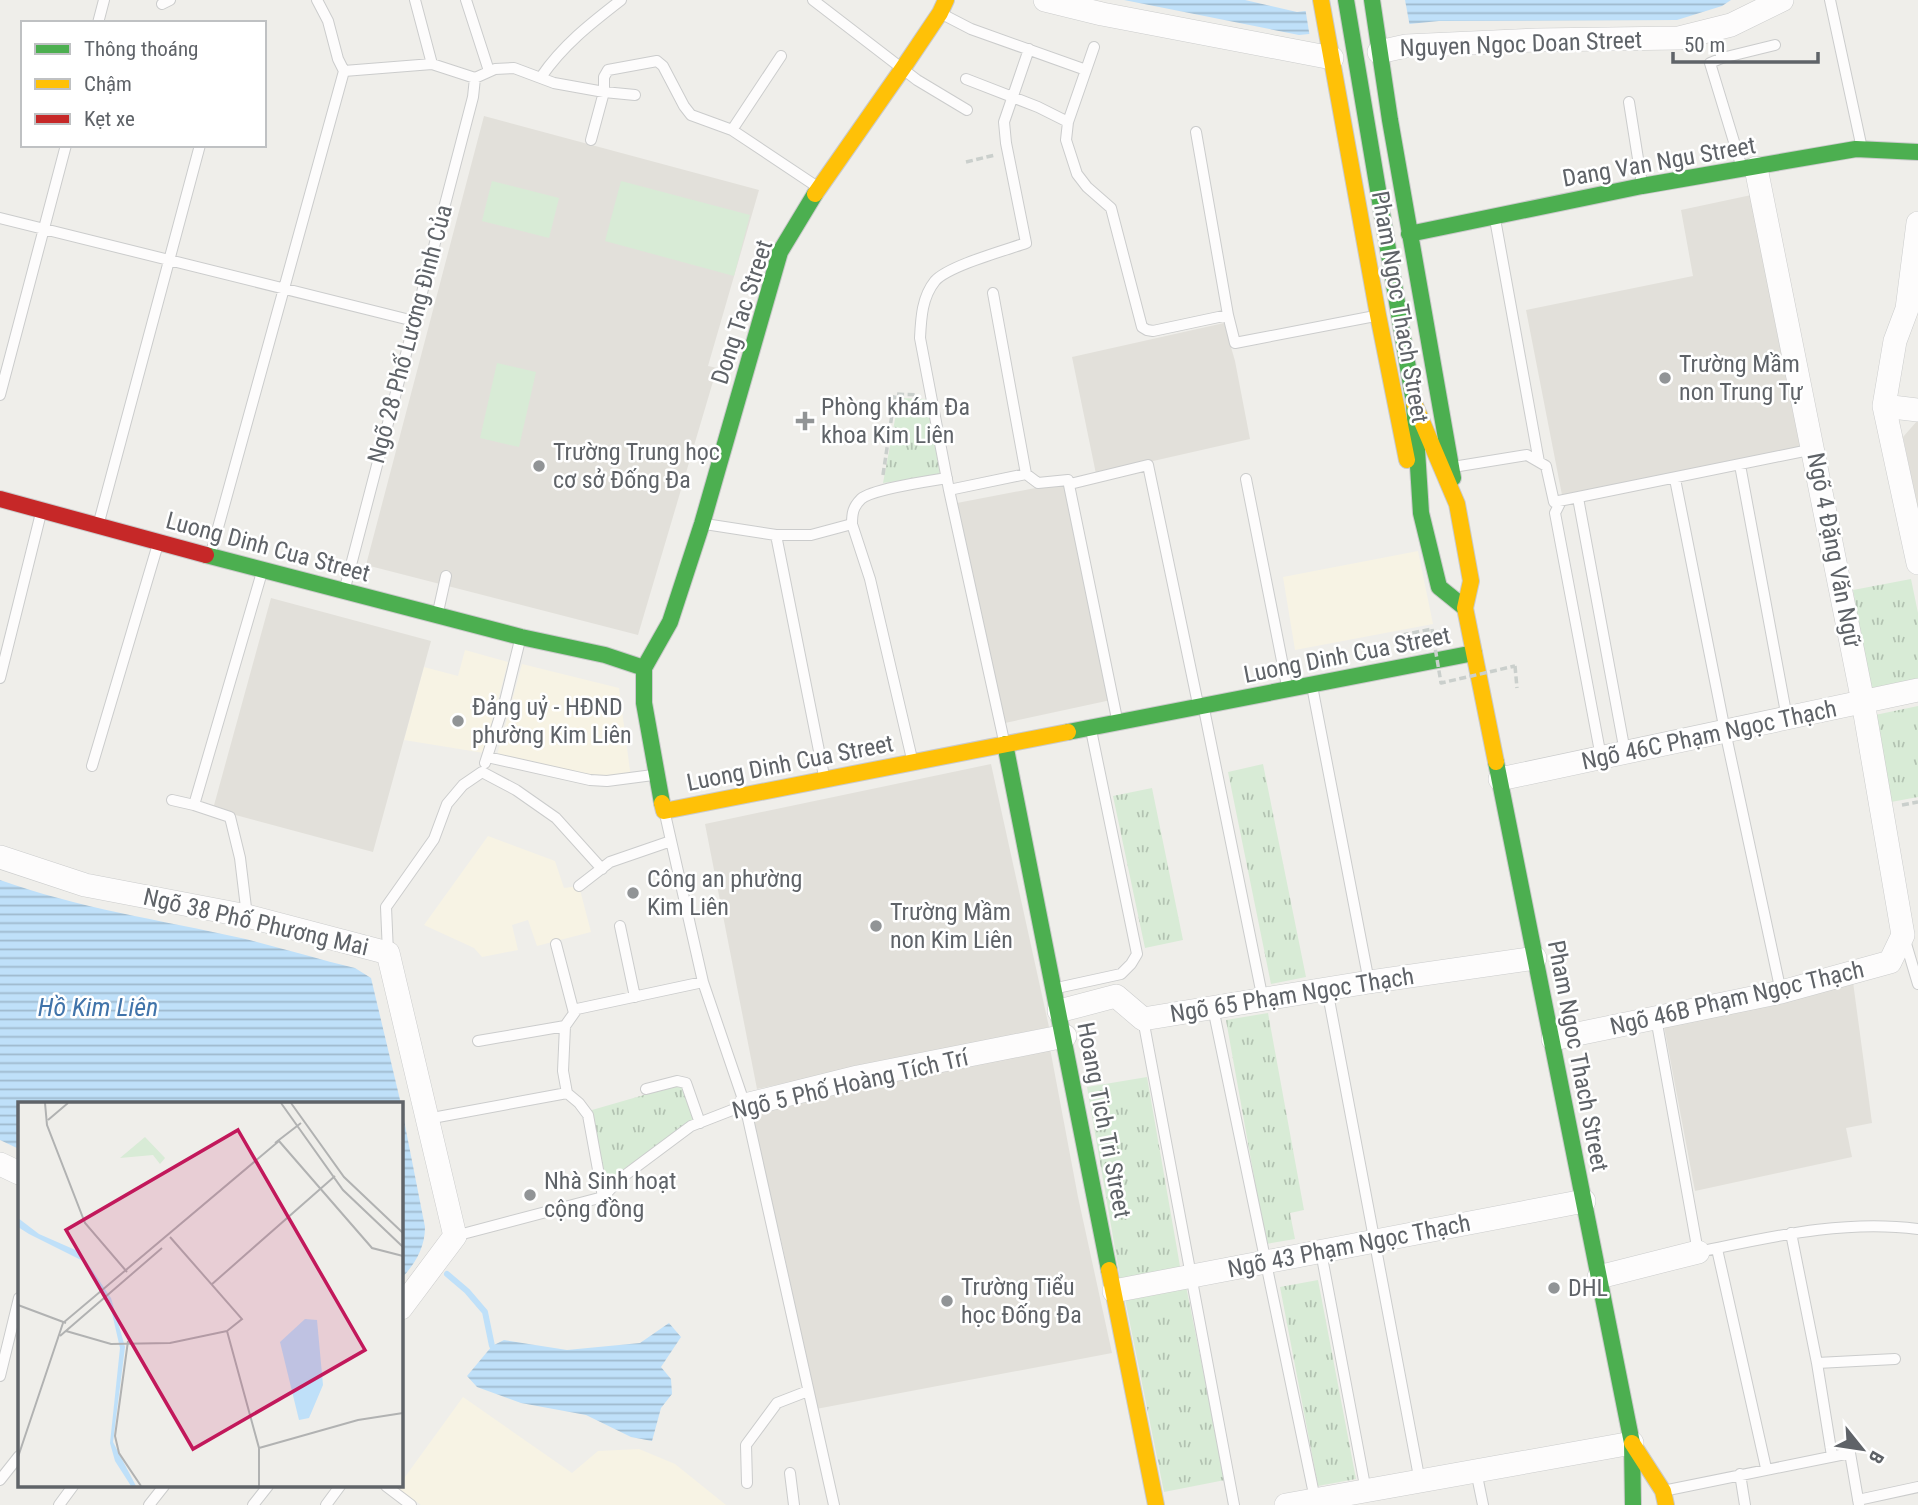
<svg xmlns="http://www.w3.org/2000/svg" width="1918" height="1505" font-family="'Roboto Condensed',sans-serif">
	<defs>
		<pattern id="park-tufts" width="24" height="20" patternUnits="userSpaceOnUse" patternTransform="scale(1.75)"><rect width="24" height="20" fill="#d8ebd6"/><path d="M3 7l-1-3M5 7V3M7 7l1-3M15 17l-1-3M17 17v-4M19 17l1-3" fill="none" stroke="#b2c2b1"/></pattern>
		<pattern id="water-rules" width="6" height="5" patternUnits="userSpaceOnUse" patternTransform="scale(1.75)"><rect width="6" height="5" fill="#bfe0f9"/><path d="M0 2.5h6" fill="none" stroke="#9eb9cd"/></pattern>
	</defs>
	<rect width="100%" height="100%" fill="#efeeea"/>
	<path fill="#f7f3e4" d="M 1418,551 L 1433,624 L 1295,650 L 1283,577 Z
		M 465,650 L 508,662 L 484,753 L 404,740 L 424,667 L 458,676 Z
		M 522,664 L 619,688 L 631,778 L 607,781 L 496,759 Z
		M 488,836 L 555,861 L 564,888 L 579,886 L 591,932 L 537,946 L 528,920 L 512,925 L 518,950 L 482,957 L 474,948 L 424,925 Z
		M 463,1397 L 572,1473 L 598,1451 L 639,1449 L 675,1464 L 726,1505 L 421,1505 L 397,1488 Z"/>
	<path fill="#e2e0da" d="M 484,116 L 759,190 L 708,366 L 717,368 L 638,635 L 366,565 Z
		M 1756,194 L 1804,447 L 1562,495 L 1526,310 L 1693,276 L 1681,210 Z
		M 1224,323 L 1235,361 L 1250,439 L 1096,474 L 1072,357 Z
		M 1918,420 L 1918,508 L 1903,437 Z
		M 1067,482 L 1111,700 L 1005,723 L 957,503 Z
		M 271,598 L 431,641 L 373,852 L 213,809 Z
		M 991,764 L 1049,1027 L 757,1089 L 705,824 Z
		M 1853,982 L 1872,1123 L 1846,1128 L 1852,1157 L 1695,1191 L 1663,1021 Z
		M 1049,1043 L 1078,1197 L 1112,1353 L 816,1409 L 783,1248 L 749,1107 Z"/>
	<path fill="#d8ebd6" d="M 492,181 L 559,198 L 549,238 L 482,221 Z
		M 621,181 L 750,215 L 734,276 L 605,241 Z
		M 497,363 L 536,372 L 519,447 L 480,438 Z"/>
	<path fill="url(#park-tufts)" d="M 899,398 L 926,399 L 941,475 L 883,483 Z
		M 1911,579 L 1918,613 L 1918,680 L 1871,689 L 1853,590 Z
		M 1918,706 L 1918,797 L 1891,802 L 1875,715 Z
		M 1263,764 L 1306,977 L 1271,984 L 1228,772 Z
		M 1152,788 L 1183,940 L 1145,948 L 1113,796 Z
		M 1268,1013 L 1304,1210 L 1290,1213 L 1295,1239 L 1266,1244 L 1226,1020 Z
		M 1147,1077 L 1181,1272 L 1121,1283 L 1087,1087 Z
		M 682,1084 L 696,1119 L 612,1177 L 601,1178 L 592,1110 Z
		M 1318,1280 L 1356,1479 L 1318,1486 L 1280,1287 Z
		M 1186,1286 L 1225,1480 L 1164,1492 L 1125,1299 Z"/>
	<path fill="url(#water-rules)" d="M 1124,0 L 1245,0 L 1297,12 L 1402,0 L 1731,0 L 1722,6 L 1677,20 L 1439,21 L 1299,35 Z
		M 0,880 C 78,908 160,920 241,938 C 279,947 317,959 355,968 L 371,978 L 401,1104 L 19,1104 L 19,1149 L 0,1140 Z
		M 401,1105 L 425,1227 C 425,1248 415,1264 401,1279 Z
		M 669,1323 L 681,1337 L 661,1367 L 671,1379 L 672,1394 L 661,1408 L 652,1441 L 631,1437 L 586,1415 L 521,1403 L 477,1387 L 467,1376 L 492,1346 L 504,1340 L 567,1350 L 640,1343 Z"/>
	<path fill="#efeeea" d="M 1370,0 L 1405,0 L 1410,27 L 1310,38 L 1305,7 Z"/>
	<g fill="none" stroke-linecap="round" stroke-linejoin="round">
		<path stroke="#bfe0f9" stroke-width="6" d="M 447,1274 L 467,1291 L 485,1312 L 492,1346"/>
		<g stroke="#cbcccc" stroke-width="12">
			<path id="lane" d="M 415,0 L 432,64
				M 466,0 L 489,71
				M 813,0 L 917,80 L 967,110
				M 1830,0 L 1861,144
				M 162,4 L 170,0
				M 942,14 L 971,29 L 1086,70
				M 98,23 L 104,0
				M 1713,31 L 1722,58 L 1775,45
				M 1094,47 L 1068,122 L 1066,140 L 1077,174 L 1087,187 L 1111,208 L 1142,327 L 1147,330 L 1153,331 L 1228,315 L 1235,343 L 1375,316
				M 1722,58 L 1710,63 L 1742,168
				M 344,71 L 432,64 L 475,78 L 495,69 L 514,68 L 554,83 L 604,92 L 635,95
				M 541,77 C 563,45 590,24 621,0
				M 966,79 L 1038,107 L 1068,122
				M 1629,102 L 1642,184
				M 732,130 L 781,56
				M 1196,132 L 1228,315
				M 591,140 L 604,92 L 604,77 L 608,70 L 657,61 L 663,66 L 684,106 L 691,115 L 732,130 L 816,186
				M 0,218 L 414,321
				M 1495,219 L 1539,462
				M 993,293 L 1026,474
				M 0,395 L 66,145
				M 1740,465 L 1787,718
				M 1453,467 L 1527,455 L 1546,466 L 1554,502 L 1814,449
				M 1246,479 L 1287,686
				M 1675,479 L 1725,731 L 1781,992
				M 1070,484 L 1148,465 L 1198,704
				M 949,490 L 1026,474 L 1038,483 L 1068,480 L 1117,719
				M 1578,498 L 1625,752
				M 1561,501 L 1555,513 L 1601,757
				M 99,522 L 200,145
				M 705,524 L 776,535 L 811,535 L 852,524 C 852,513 853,507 861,499 C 872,489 929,481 947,478
				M 852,524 L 870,579 L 912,759
				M 776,535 L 824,776
				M 211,553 L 344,71 L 338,59 L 328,21 L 317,0
				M 345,588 L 473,97 L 475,78
				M 438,612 L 446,576
				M 0,678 L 41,513
				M 1312,686 L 1369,982
				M 1204,709 L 1263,1000
				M 1004,741 L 949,490 L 920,338 C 921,318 922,297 935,281 C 948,266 1006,250 1026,243 L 1006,143 L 1004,122 L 1029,49
				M 487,757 L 590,780 L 607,781 L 653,775
				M 485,763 L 505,701 L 520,640
				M 92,766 L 158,544
				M 482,772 L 516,790 L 556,818 L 602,869
				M 172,800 L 194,805 L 230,817 L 240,858 L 247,916
				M 194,805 L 262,572
				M 665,814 L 703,982 L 745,1105 L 834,1505
				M 579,886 L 610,862 L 671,841
				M 620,926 L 635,997
				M 1904,937 L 1918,984
				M 556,944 L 574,1013
				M 388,953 L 386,907 L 434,839 L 447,804 L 463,785 L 482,772
				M 1057,988 L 1121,974 L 1131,964 L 1137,954 L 1091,730
				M 1327,989 L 1420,1482
				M 1213,1008 L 1315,1499
				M 1656,1018 L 1698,1252 C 1771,1237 1844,1219 1918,1229
				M 1143,1019 L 1234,1505
				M 478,1041 L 565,1026
				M 646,1089 L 677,1081 L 686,1083 L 700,1123
				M 567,1093 L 563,1071 L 565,1026 L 577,1009 L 703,982
				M 427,1119 L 567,1093 L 579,1103 L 588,1115 L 603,1197
				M 1791,1233 L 1817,1363 L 1832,1456
				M 455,1236 L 603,1197 L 620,1179 L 691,1126 L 745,1105
				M 1717,1249 L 1766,1468
				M 1321,1252 L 1366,1491
				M 1817,1363 L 1895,1359
				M 0,1376 L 19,1298
				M 1476,1471 L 1483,1505
				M 790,1473 L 794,1505
				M 1740,1474 L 1745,1505
				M 0,1480 L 19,1456
				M 747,1483 L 746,1445 L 777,1403 L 808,1391
				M 386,1486 L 411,1505
				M 1668,1490 L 1850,1453 L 1859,1505
				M 1858,1500 L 1918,1487
				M 59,1505 L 73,1486
				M 149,1505 L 164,1486
				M 253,1505 L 268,1486
				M 326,1505 L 340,1486"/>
		</g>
		<g stroke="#cbcccc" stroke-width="24">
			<path id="street" d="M 1045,0 L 1102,14 L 1332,58
				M 1379,52 L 1406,46 L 1537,40 L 1679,38 L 1731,25 L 1782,0
				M 1918,223 L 1907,309 L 1895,341 L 1884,406 L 1918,563
				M 1884,406 L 1918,410
				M 1500,779 L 1918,690
				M 0,857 L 85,885 L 247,916 L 388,953 L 455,1236 L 401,1308
				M 1059,1011 L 1116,996 L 1143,1019 L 1369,982 L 1535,958
				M 1553,1039 L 1781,992 L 1890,962 L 1903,935 L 1863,702 L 1756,168
				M 745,1105 L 858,1077 L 1065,1036
				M 0,1164 L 19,1173
				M 1599,1277 L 1698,1252
				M 1114,1291 L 1584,1201
				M 1286,1505 L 1632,1443"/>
		</g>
		<g stroke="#cacacb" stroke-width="18">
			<path id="fast" d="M 1346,0 L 1414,403 L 1421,513 L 1439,587 L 1465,608
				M 1372,0 L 1390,120 L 1453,478
				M 1409,234 L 1642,186 L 1856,149 L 1918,152
				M 206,555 L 521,637 L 605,655 L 644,668
				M 1068,732 L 1474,653
				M 1005,744 L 1109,1270
				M 1496,762 L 1632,1443 L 1633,1505
				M 662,803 L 644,703 L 644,668 L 670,622 L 702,524 L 780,252 L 815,194"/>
		</g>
		<g stroke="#cacacb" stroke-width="18">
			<path id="slow" d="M 1321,0 L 1378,315 L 1407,460
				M 815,194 L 903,68 L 940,13 L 946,0
				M 1414,403 L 1457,504 L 1471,581 L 1465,608 L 1496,762
				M 662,803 L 664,811 L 1068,732
				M 1109,1270 L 1156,1505
				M 1632,1443 L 1663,1491 L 1666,1505"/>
		</g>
		<g stroke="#cacacb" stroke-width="18">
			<path id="jam" d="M 0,499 L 206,555"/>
		</g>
		<path stroke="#cacfcc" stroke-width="3.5" stroke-dasharray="7 3.5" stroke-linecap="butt" d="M 966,162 L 995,155
			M 883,475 L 895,394 L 918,395
			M 1402,635 L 1432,629
			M 1515,666 L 1517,688
			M 1902,805 L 1918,802"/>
		<use href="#lane" stroke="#fdfcfc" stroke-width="10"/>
		<use href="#street" stroke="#fdfcfc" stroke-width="23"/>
		<use href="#fast" stroke="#4caf50" stroke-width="16"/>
		<use href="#slow" stroke="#ffc107" stroke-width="16"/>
		<use href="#jam" stroke="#c62828" stroke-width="16"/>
		<path stroke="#cacfcc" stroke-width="3.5" stroke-dasharray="7 3.5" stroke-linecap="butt" d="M 1432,629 L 1441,683 L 1515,666"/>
	</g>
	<g fill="#919496" stroke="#fff" stroke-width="2.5">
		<circle cx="1665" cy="378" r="7"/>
		<path d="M801.5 410.5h7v7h7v7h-7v7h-7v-7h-7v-7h7z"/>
		<circle cx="539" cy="466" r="7"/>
		<circle cx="458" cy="721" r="7"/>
		<circle cx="633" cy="893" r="7"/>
		<circle cx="876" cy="926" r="7"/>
		<circle cx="530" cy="1195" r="7"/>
		<circle cx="1554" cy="1288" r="7"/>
		<circle cx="947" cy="1301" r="7"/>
	</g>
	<g text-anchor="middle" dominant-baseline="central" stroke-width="5" stroke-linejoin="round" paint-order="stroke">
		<g font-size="24" fill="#5f6368" stroke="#fff">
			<text transform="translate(1521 44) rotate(-2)">Nguyen Ngoc Doan Street</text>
			<text transform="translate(1659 162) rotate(-10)">Dang Van Ngu Street</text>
			<text transform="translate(1400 307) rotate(80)">Pham Ngoc Thach Street</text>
			<text transform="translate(742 312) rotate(-72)">Dong Tac Street</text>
			<text transform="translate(410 334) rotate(-75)">Ngõ 28 Phố Lương Đình Của</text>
			<text transform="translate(268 547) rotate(15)">Luong Dinh Cua Street</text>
			<text transform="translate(1834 550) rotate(79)">Ngõ 4 Đặng Văn Ngữ</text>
			<text transform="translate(1347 655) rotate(-11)">Luong Dinh Cua Street</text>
			<text transform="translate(1709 735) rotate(-12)">Ngõ 46C Phạm Ngọc Thạch</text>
			<text transform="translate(790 763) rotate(-11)">Luong Dinh Cua Street</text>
			<text transform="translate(256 922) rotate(13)">Ngõ 38 Phố Phương Mai</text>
			<text transform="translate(1292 995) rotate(-9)">Ngõ 65 Phạm Ngọc Thạch</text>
			<text transform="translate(1737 998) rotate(-13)">Ngõ 46B Phạm Ngọc Thạch</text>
			<text transform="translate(1578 1056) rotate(79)">Pham Ngoc Thach Street</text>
			<text transform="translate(850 1084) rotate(-13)">Ngõ 5 Phố Hoàng Tích Trí</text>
			<text transform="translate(1104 1120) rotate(79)">Hoang Tich Tri Street</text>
			<text transform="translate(1349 1246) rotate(-11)">Ngõ 43 Phạm Ngọc Thạch</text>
		</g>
		<g font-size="24" fill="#5f6368" stroke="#fff" text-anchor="start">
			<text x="1679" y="364">Trường Mầm<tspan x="1679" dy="28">non Trung Tự</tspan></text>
			<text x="821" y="407">Phòng khám Đa<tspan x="821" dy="28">khoa Kim Liên</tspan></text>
			<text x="553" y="452">Trường Trung học<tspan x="553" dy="28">cơ sở Đống Đa</tspan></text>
			<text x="472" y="707">Đảng uỷ - HĐND<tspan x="472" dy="28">phường Kim Liên</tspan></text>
			<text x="647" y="879">Công an phường<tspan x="647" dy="28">Kim Liên</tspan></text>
			<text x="890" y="912">Trường Mầm<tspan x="890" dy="28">non Kim Liên</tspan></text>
			<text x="544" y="1181">Nhà Sinh hoạt<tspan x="544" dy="28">cộng đồng</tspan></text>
			<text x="961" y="1287">Trường Tiểu<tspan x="961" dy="28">học Đống Đa</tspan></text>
			<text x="1568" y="1288">DHL</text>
		</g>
		<g font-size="26" font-style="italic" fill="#4174aa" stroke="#fff">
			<text x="98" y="1007">Hồ Kim Liên</text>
		</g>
	</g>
	<g transform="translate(18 1102)">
		<rect width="385" height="385" fill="#efeeea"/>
		<path d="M 127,35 L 147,56 L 142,62 L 135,53 L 102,56 Z" fill="#d8ebd6"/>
		<path d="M 0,116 L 21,132 L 62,150 L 93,196 L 107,245 L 95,340 L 118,384 L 113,384 L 97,359 L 92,341 L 102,246 L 91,198 L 65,159 L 11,132 L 0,125 ZM 287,217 L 299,218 L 305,283 L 291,316 L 281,318 L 262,240 Z" fill="#bfe0f9"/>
		<path fill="none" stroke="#b1b2b2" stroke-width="2" d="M 27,1 L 29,23 L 67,121 L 109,170M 263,1 L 325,88 L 385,145M 273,1 L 326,75 L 385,131M 30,18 L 50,1M 261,39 L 354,146 L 385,154M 257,41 L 283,21M 152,135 L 224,217 L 209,229M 193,183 L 317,74M 0,203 L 48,221M 48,229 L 93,242 L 152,241 L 209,229M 209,229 L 241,346 L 241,384M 42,234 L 144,146M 110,239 L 97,334 L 101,351 L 123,384M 241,346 L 340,318 L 385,311M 0,355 L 45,221 L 261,39"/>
		<path fill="#c2185b" fill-opacity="0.15" stroke="#c2185b" stroke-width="3.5" d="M 220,28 L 347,248 L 175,347 L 48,128 Z"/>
		<rect width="385" height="385" fill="none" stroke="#5f6368" stroke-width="3.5"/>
	</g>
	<rect x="21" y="21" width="245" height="126" fill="#ffffff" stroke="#bfc1c3" stroke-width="2"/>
	<rect x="35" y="44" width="35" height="10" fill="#4caf50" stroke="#bfc1c3" stroke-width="2"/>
	<text x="84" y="56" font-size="21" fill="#5f6368">Thông thoáng</text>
	<rect x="35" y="79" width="35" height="10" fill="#ffc107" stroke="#bfc1c3" stroke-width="2"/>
	<text x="84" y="91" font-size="21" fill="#5f6368">Chậm</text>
	<rect x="35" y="114" width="35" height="10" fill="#c62828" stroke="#bfc1c3" stroke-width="2"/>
	<text x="84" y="126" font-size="21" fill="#5f6368">Kẹt xe</text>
	<g transform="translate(1862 1449) rotate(120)" stroke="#ffffff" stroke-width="5" paint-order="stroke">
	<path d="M0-5L12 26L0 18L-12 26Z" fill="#5f6368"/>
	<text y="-10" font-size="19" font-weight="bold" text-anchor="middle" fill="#5f6368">B</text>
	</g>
	<path d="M1673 52v10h145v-10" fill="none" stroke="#5f6368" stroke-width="3.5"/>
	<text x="1684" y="52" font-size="21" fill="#5f6368" stroke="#ffffff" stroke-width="5" paint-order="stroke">50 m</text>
</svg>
